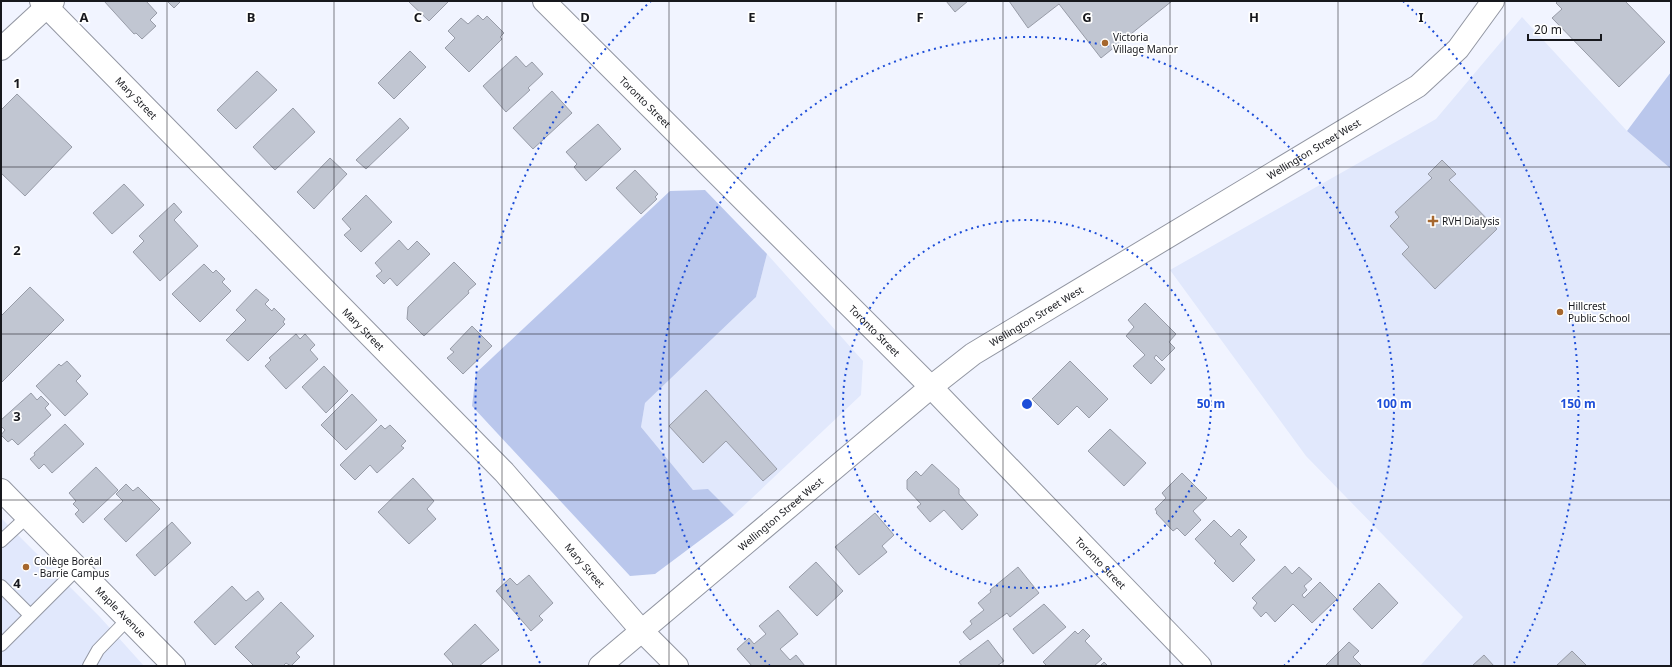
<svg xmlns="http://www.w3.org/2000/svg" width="1672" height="667" font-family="'Noto Sans',sans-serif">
	<rect width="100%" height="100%" fill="#f1f4ff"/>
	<path fill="#e1e8fc" d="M 1522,17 L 1627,131 L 1671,169 L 1671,666 L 1420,666 L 1463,617 L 1306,456 L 1170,270 L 1436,119 Z
		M 767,254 L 863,361 L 861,395 L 734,515 L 708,490 L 693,490 L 641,427 L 645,403 L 756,297 Z
		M 1,518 L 99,616 L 144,666 L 1,666 Z"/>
	<path fill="#bac7ec" d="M 1671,72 L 1671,169 L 1627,131 Z
		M 705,190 L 767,254 L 756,297 L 645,403 L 641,427 L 693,490 L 708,489 L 734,515 L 655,574 L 630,576 L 472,406 L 476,373 L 670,191 Z"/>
	<path fill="#c1c6d2" stroke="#989ca8" d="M 104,1 L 146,1 L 157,13 L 150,20 L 156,26 L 142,39 L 136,33 L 134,34 Z
		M 167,1 L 181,1 L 174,8 Z
		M 408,1 L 449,1 L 429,21 Z
		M 946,1 L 968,1 L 955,12 Z
		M 1009,1 L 1172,1 L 1101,58 L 1059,4 L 1028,28 Z
		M 1558,1 L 1625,1 L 1665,42 L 1619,87 L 1552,18 L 1562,9 L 1556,3 Z
		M 478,15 L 483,20 L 487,16 L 504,33 L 500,37 L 502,39 L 469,72 L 445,48 L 455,38 L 448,31 L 461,18 L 468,24 Z
		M 410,51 L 426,67 L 394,99 L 378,83 Z
		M 516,56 L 526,67 L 532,62 L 543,74 L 528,88 L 530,90 L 506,112 L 483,86 Z
		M 257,71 L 277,90 L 236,129 L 217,110 Z
		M 552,91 L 572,113 L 533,149 L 513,128 Z
		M 17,94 L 72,147 L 25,196 L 1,173 L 1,110 Z
		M 293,108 L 315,132 L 275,170 L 253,147 Z
		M 400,118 L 409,128 L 366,169 L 356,160 Z
		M 598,124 L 621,149 L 586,181 L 574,167 L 577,164 L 566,152 Z
		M 330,158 L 347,174 L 314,209 L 297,192 Z
		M 1442,160 L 1456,174 L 1449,180 L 1497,229 L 1435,289 L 1402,254 L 1409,247 L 1390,226 L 1399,217 L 1395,212 L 1432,178 L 1428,174 Z
		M 635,170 L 658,194 L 655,197 L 657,199 L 641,214 L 616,188 Z
		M 124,184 L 144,205 L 112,234 L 93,213 Z
		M 366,195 L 392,222 L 361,252 L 344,235 L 351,229 L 342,219 Z
		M 174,203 L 182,212 L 174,220 L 198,246 L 160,281 L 133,252 L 144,241 L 139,236 Z
		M 399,240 L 408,250 L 417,241 L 430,254 L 397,286 L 390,278 L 384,284 L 376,276 L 382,271 L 375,263 Z
		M 454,262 L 476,284 L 468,291 L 469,293 L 424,336 L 407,319 L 408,307 Z
		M 204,264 L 213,273 L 216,270 L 225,279 L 222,282 L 231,291 L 200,322 L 172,294 Z
		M 30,287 L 64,320 L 1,383 L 1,316 Z
		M 256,289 L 269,300 L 265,304 L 272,311 L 274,308 L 285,319 L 283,322 L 285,324 L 248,361 L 226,340 L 246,320 L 236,310 Z
		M 1145,303 L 1176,334 L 1169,342 L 1175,348 L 1162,361 L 1156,355 L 1154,358 L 1165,369 L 1151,384 L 1133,366 L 1145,355 L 1126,336 L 1134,327 L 1128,320 Z
		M 472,326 L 492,346 L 463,374 L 447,358 L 454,352 L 450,349 Z
		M 296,334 L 300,339 L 305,334 L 315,345 L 310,350 L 318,359 L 286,389 L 265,366 L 271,360 L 269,358 Z
		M 67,361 L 81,376 L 76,381 L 88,394 L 65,416 L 36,386 L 59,364 L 61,366 Z
		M 1070,361 L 1108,399 L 1089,418 L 1077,406 L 1058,425 L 1032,399 Z
		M 324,366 L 348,391 L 326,413 L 302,387 Z
		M 706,390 L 777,469 L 763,481 L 726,441 L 703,463 L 669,426 Z
		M 31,393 L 37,400 L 41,396 L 49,404 L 45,408 L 51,415 L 18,445 L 12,439 L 8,442 L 1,435 L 5,430 L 1,426 L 1,420 Z
		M 352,394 L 377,420 L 346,450 L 321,425 Z
		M 65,424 L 84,444 L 52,473 L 44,464 L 39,469 L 30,459 L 35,455 L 34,453 Z
		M 381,425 L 385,429 L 390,425 L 406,441 L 401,446 L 404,448 L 377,473 L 370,465 L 355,480 L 340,465 Z
		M 1110,429 L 1146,463 L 1124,486 L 1088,451 Z
		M 932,464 L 959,489 L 959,494 L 978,515 L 962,530 L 944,510 L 930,522 L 917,507 L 921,504 L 907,489 L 907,480 L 916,471 L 921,476 Z
		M 96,467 L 118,490 L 83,523 L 75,514 L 79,510 L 73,504 L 76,501 L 69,493 Z
		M 1182,473 L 1207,498 L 1193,511 L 1201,520 L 1185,536 L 1177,528 L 1173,531 L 1156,513 L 1157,512 L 1155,509 L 1166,498 L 1162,493 Z
		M 413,478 L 434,501 L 427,509 L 436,519 L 409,544 L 378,512 Z
		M 126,484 L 133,491 L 138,487 L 160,509 L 126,542 L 104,519 L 123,501 L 116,494 Z
		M 875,513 L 894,535 L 882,546 L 887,552 L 859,575 L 835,547 Z
		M 1214,520 L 1231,537 L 1239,529 L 1247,537 L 1240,544 L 1255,560 L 1233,582 L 1214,563 L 1216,561 L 1195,539 Z
		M 172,522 L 191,543 L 155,576 L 136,555 Z
		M 816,562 L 843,591 L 817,616 L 789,587 Z
		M 1285,566 L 1292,574 L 1299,567 L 1312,579 L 1304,586 L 1307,590 L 1302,595 L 1304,598 L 1320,582 L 1337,599 L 1312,623 L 1293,604 L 1275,622 L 1266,612 L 1261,617 L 1253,608 L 1257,603 L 1252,598 Z
		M 1018,567 L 1039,593 L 1010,617 L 1007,613 L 970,640 L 963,632 L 972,624 L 970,621 L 984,610 L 978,603 L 991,592 L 990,590 Z
		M 529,575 L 553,603 L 539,616 L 543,620 L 531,631 L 496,591 L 510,578 L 517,585 Z
		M 1379,583 L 1398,603 L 1372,629 L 1353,609 Z
		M 232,586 L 246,601 L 258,591 L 264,599 L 215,645 L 194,622 Z
		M 281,602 L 314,636 L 296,653 L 300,657 L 291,666 L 286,663 L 283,666 L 254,666 L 235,647 Z
		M 1044,604 L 1066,627 L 1033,654 L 1013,629 Z
		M 778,610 L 798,634 L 780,649 L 790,660 L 796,655 L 805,666 L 752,666 L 737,649 L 749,638 L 754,644 L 766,634 L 759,626 Z
		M 475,624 L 499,650 L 479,666 L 451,666 L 453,664 L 444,654 Z
		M 1083,629 L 1090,636 L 1085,641 L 1102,659 L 1094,666 L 1047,666 L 1043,662 L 1075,631 L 1078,634 Z
		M 988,640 L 1004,661 L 997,666 L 962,666 L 959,662 Z
		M 1349,642 L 1359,651 L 1353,657 L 1362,666 L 1325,666 Z
		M 1572,651 L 1587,666 L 1556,666 Z
		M 1484,655 L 1494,666 L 1472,666 Z
		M 1104,662 L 1108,666 L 1100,666 Z"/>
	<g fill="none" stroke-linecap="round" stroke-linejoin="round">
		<g stroke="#9296a2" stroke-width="14">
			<path id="lane" d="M 1,541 L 27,517
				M 1,586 L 30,615
				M 1,645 L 78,568
				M 89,666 L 98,650 L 128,619"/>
		</g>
		<g stroke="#9296a2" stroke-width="24">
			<g id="street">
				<path id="s1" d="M 41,1 L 504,472 L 641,630 L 677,666"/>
				<path id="s2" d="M 544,1 L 931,387 L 1200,666"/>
				<path d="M 1,49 L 53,1"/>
				<path id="s3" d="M 1,490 L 174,666"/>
			</g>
		</g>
		<g stroke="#9296a2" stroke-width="24">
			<g id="secondary">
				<path id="s4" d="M 600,666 L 931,387 L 973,354 L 1418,86 L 1458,49 L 1493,1"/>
			</g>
		</g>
		<use href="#lane" stroke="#fff" stroke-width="12"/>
		<use href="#street" stroke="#fff" stroke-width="22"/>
		<use href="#secondary" stroke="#fff" stroke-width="22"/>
	</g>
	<path fill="none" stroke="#17181d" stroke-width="1" stroke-opacity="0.55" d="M 167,1 L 167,666M 334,1 L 334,666M 502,1 L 502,666M 669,1 L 669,666M 836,1 L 836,666M 1003,1 L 1003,666M 1170,1 L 1170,666M 1338,1 L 1338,666M 1505,1 L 1505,666M 1,167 L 1671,167M 1,334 L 1671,334M 1,500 L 1671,500"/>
	<g fill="none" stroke="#1d4ed8" stroke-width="2" stroke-dasharray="2 4">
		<circle cx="1027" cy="404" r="184"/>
		<path d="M770 666A367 367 0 1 1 1284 666"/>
		<path d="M540 663A551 551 0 0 1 651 1M1403 1A551 551 0 0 1 1514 663"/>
	</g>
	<g fill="#a6672e" stroke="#fff" stroke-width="1.5">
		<circle cx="1105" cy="43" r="4"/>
		<path d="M1431 215h4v4h4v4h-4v4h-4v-4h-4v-4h4z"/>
		<circle cx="1560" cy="312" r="4"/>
		<circle cx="26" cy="567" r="4"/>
	</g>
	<g text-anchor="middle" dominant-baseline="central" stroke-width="3.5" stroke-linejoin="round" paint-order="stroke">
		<g font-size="10" fill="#17181d" stroke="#fff" text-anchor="start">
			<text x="1113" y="37">Victoria<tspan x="1113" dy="12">Village Manor</tspan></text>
			<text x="1442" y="221">RVH Dialysis</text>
			<text x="1568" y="306">Hillcrest<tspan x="1568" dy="12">Public School</tspan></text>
			<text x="34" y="561">Collège Boréal<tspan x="34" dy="12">- Barrie Campus</tspan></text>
		</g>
		<g font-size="10" fill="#17181d" stroke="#fff">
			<text stroke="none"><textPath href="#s1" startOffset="136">Mary Street</textPath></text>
			<text stroke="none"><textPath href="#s2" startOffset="143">Toronto Street</textPath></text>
			<text stroke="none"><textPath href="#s4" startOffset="884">Wellington Street West</textPath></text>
			<text stroke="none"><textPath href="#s4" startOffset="560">Wellington Street West</textPath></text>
			<text stroke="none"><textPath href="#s1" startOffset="460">Mary Street</textPath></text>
			<text stroke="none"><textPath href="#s2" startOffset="467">Toronto Street</textPath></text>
			<text stroke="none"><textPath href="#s4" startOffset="236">Wellington Street West</textPath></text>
			<text stroke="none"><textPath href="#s2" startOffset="791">Toronto Street</textPath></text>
			<text stroke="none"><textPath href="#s1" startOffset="784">Mary Street</textPath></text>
			<text stroke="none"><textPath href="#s3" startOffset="171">Maple Avenue</textPath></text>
		</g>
	</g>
	<g font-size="13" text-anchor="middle" font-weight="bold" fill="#17181d" stroke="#fff" stroke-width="3.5" stroke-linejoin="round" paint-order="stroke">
		<text x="84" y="22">A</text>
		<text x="251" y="22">B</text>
		<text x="418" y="22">C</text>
		<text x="585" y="22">D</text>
		<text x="752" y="22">E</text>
		<text x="920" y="22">F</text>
		<text x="1087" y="22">G</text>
		<text x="1254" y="22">H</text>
		<text x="1421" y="22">I</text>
		<text x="17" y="88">1</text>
		<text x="17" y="255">2</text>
		<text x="17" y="421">3</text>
		<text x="17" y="588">4</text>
	</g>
	<circle cx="1027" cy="404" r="6" fill="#1d4ed8" stroke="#fff" stroke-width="2"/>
	<g font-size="12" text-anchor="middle" font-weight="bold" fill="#1d4ed8" stroke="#fff" stroke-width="3.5" stroke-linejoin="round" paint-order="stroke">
		<text x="1211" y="408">50 m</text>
		<text x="1394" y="408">100 m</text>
		<text x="1578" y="408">150 m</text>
	</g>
	<rect width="1672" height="667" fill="none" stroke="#17181d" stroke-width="4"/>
	<path d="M1528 34v6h73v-6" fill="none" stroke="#17181d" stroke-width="2"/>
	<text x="1534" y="34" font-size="12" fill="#17181d" stroke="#ffffff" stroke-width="3" paint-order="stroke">20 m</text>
</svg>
